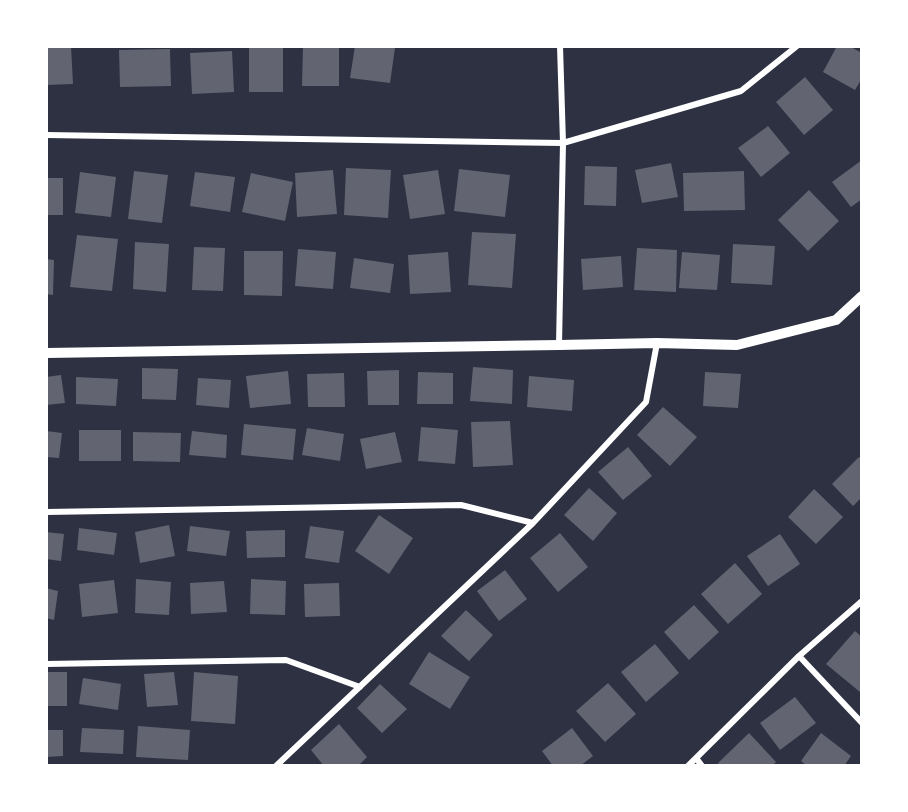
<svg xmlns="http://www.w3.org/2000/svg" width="908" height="812" font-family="'Varela Round',sans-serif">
	<rect width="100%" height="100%" fill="#2d3142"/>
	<path fill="#626471" d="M 46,46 L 71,46 L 73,84 L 46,85 Z
		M 249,46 L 283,46 L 283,92 L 249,92 Z
		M 303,46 L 339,46 L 339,86 L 302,86 Z
		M 355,46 L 395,48 L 390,83 L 350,78 Z
		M 837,46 L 849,46 L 862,53 L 862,78 L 855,90 L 823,72 Z
		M 170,49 L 171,86 L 120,87 L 119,50 Z
		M 232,51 L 234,92 L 192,94 L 190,53 Z
		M 805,77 L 833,110 L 804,135 L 776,102 Z
		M 768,126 L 790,153 L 761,177 L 738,148 Z
		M 862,160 L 862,199 L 851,207 L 832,182 Z
		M 671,163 L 678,197 L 642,203 L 635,170 Z
		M 585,166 L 617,167 L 616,206 L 584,205 Z
		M 346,168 L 391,170 L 388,218 L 344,215 Z
		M 459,169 L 510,175 L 505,217 L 454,211 Z
		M 333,170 L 337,214 L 297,217 L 295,173 Z
		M 438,170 L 445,214 L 410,219 L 403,175 Z
		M 134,171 L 168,175 L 162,223 L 128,219 Z
		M 744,171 L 745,210 L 684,211 L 683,173 Z
		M 80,172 L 116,177 L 111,217 L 75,213 Z
		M 195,172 L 235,177 L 230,212 L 190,206 Z
		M 251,173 L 293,182 L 285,221 L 242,212 Z
		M 46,178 L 63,178 L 63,215 L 46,215 Z
		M 809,190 L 839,221 L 808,251 L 778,220 Z
		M 472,232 L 516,234 L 512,288 L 468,285 Z
		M 77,235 L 118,239 L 112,291 L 70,287 Z
		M 135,242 L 169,244 L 166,292 L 133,289 Z
		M 733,244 L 775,246 L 772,285 L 731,283 Z
		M 194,247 L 225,248 L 223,291 L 192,290 Z
		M 637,248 L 677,250 L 676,292 L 634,290 Z
		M 298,249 L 336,252 L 333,289 L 295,286 Z
		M 244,251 L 283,251 L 282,296 L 244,295 Z
		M 448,252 L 451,292 L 410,294 L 408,255 Z
		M 682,252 L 720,255 L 717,290 L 679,288 Z
		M 621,256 L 623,287 L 583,290 L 581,259 Z
		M 354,258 L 394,264 L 390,293 L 350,288 Z
		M 46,259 L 54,260 L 53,295 L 46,294 Z
		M 473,367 L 513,370 L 512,404 L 470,401 Z
		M 142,368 L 178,369 L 176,400 L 142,399 Z
		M 399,370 L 399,405 L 368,405 L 367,371 Z
		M 288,371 L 291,404 L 250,408 L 246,376 Z
		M 418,372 L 453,373 L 453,404 L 417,404 Z
		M 705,372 L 741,374 L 738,408 L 703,406 Z
		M 344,373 L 345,407 L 308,407 L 307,374 Z
		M 61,375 L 65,403 L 46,405 L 46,377 Z
		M 529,376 L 574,380 L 572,411 L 527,407 Z
		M 76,377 L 118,379 L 116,406 L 76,404 Z
		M 198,378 L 231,380 L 229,408 L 196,405 Z
		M 663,407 L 697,437 L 670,466 L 637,435 Z
		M 510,421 L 513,465 L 473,467 L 471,422 Z
		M 244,424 L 296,429 L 293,460 L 241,455 Z
		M 421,427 L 458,430 L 455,464 L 418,461 Z
		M 307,428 L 344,434 L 340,461 L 302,455 Z
		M 79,430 L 121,430 L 121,461 L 79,461 Z
		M 46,431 L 62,433 L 59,458 L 46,457 Z
		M 192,431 L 227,435 L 226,458 L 189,455 Z
		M 133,432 L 181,433 L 180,462 L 133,461 Z
		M 395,432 L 402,462 L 366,469 L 360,439 Z
		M 628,447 L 652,476 L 623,500 L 598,472 Z
		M 859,457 L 862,459 L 862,497 L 853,506 L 832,484 Z
		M 589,488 L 617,513 L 593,541 L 564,515 Z
		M 814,489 L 843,517 L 816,544 L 788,517 Z
		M 379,515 L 413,538 L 389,574 L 355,551 Z
		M 169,525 L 175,556 L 140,563 L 135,532 Z
		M 190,526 L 230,531 L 226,556 L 187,551 Z
		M 310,526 L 344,531 L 339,563 L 305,558 Z
		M 79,528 L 117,533 L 114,555 L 77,550 Z
		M 285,530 L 285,557 L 247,558 L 246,531 Z
		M 46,532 L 64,534 L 61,561 L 46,559 Z
		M 560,533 L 588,567 L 558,592 L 530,558 Z
		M 780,534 L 800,564 L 768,586 L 747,556 Z
		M 735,563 L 762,594 L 728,624 L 701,594 Z
		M 505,570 L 527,599 L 499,621 L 477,591 Z
		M 136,579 L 171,582 L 169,615 L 135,613 Z
		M 251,579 L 286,581 L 285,615 L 250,614 Z
		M 114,580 L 118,613 L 82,617 L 79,584 Z
		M 224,581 L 227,612 L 191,614 L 190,583 Z
		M 339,583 L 340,616 L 305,617 L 304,584 Z
		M 46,588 L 58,591 L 54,620 L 46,618 Z
		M 694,605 L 719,632 L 689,660 L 664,632 Z
		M 466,610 L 493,635 L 469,661 L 441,636 Z
		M 855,631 L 862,637 L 862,690 L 860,692 L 826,664 Z
		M 655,644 L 679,673 L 646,702 L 621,672 Z
		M 429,652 L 470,677 L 450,709 L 409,684 Z
		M 46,672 L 67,672 L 67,706 L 46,706 Z
		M 174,672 L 178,705 L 147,707 L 144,674 Z
		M 194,672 L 238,676 L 235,724 L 191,721 Z
		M 83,678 L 121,684 L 118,710 L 79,704 Z
		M 608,683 L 636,714 L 605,742 L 576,711 Z
		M 380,684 L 407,709 L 382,733 L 357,708 Z
		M 795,697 L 816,723 L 780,750 L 760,723 Z
		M 339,724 L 367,757 L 358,766 L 324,766 L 311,750 Z
		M 138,726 L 190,730 L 188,760 L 136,757 Z
		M 82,728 L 124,730 L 123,754 L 80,752 Z
		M 572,728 L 593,756 L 580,766 L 553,766 L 542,751 Z
		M 46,730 L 63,730 L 63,756 L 46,757 Z
		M 749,733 L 776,762 L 772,766 L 720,766 L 718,763 Z
		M 821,733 L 851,756 L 844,766 L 807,766 L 801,761 Z"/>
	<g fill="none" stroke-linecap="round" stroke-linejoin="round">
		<path stroke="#fff" stroke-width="6" d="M 46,135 L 563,143 L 741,91 L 797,46
			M 559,345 L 563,143 L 560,46
			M 46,512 L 461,505 L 533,523
			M 799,656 L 862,723
			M 46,664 L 286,660 L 360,687
			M 696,758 L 702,766
			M 276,766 L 533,523 L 646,402 L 657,343
			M 688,766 L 799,656 L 862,601"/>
		<path stroke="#fff" stroke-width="10" d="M 46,353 L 559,345 L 657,343 L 737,345 L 836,320 L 862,296"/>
	</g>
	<rect width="908" height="812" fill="none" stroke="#ffffff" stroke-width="96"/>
</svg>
